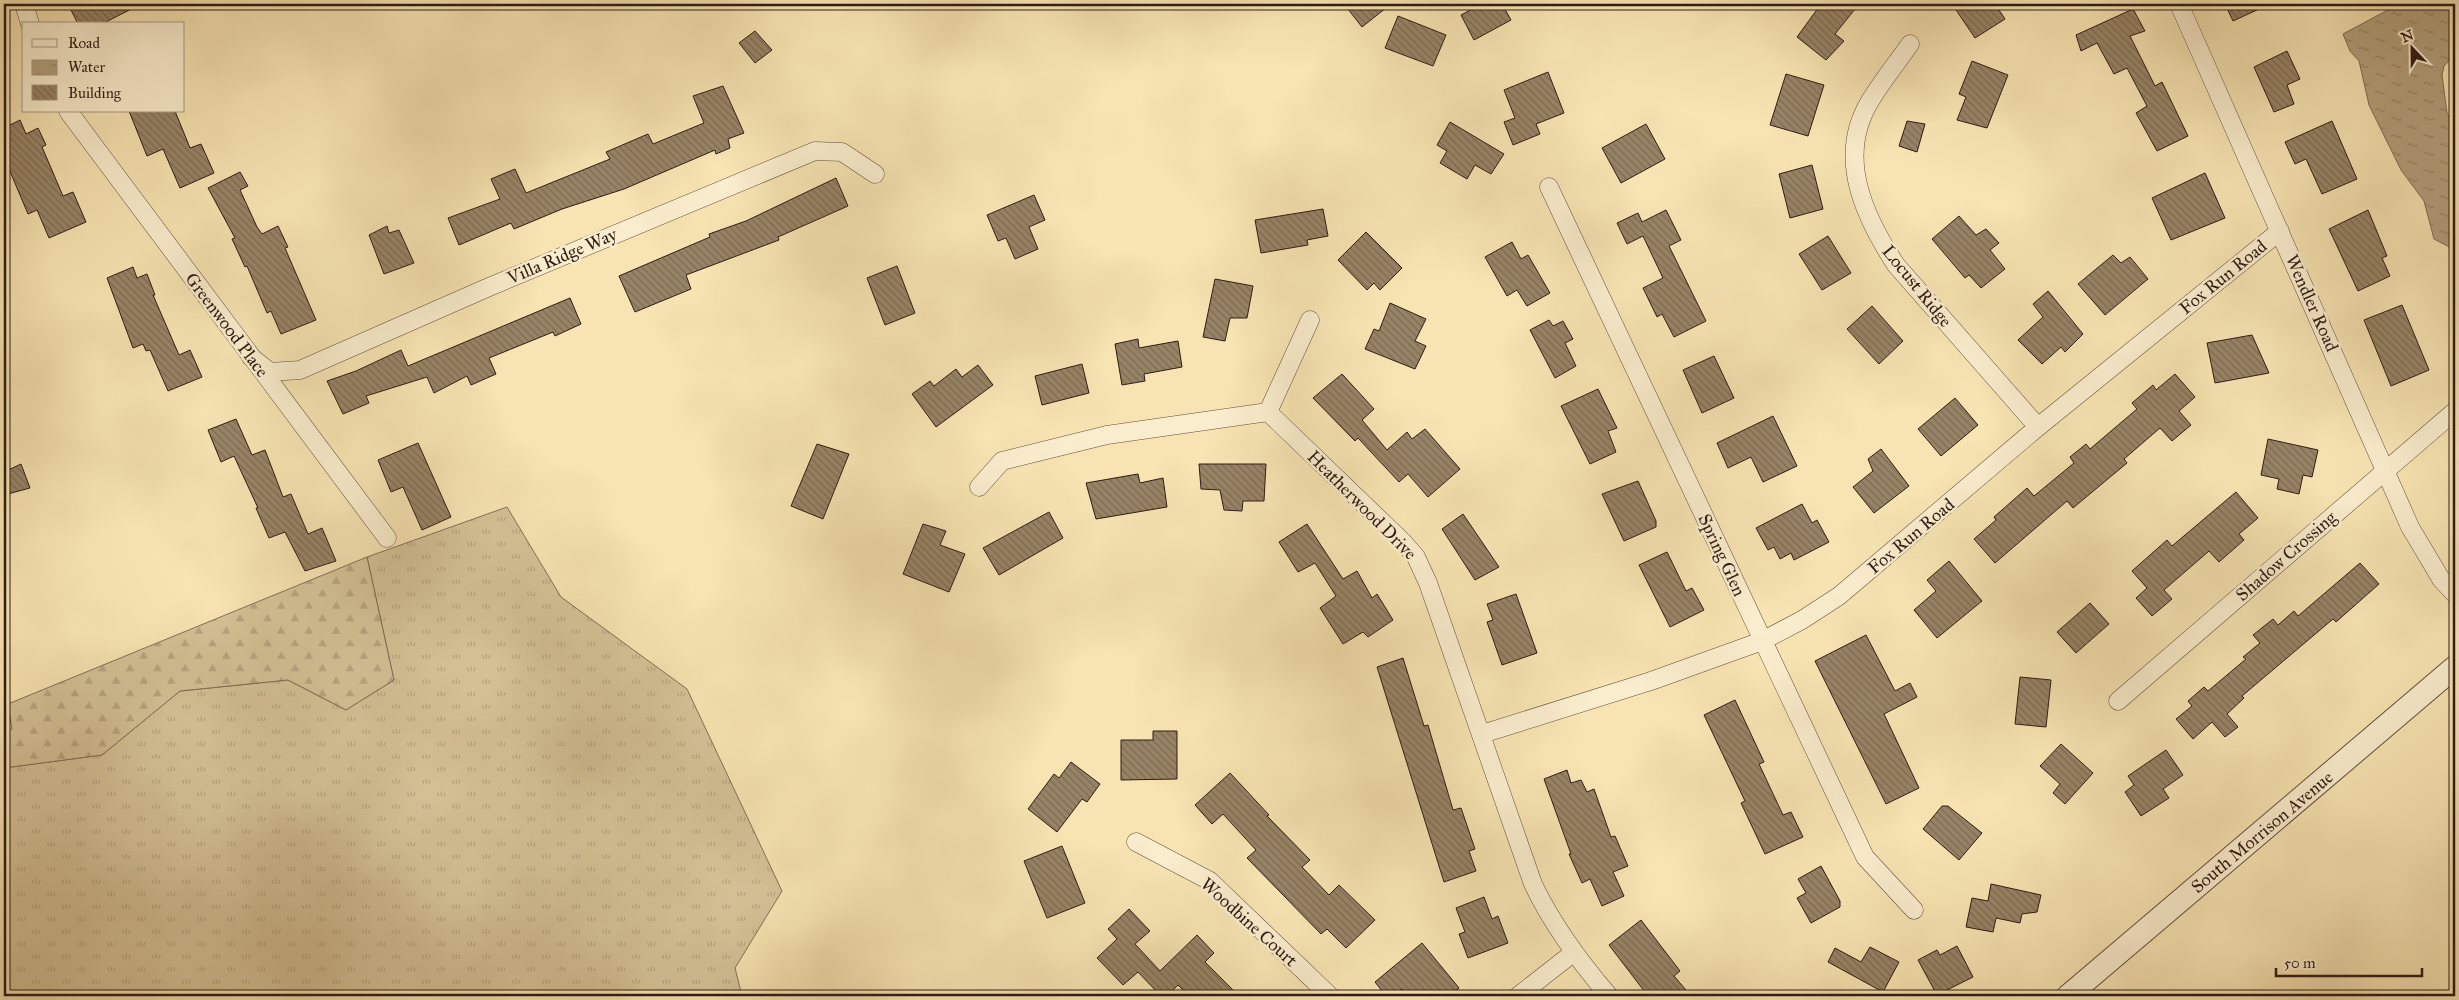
<svg xmlns="http://www.w3.org/2000/svg" width="2459" height="1000" font-family="'IM FELL Great Primer',serif">
	<defs>
		<pattern id="grass-tufts" width="24" height="20" patternUnits="userSpaceOnUse" patternTransform="scale(1.25)"><rect width="24" height="20" fill="#d5c297"/><path d="M3 7l-1-3M5 7V3M7 7l1-3M15 17l-1-3M17 17v-4M19 17l1-3" fill="none" stroke="#b7a681"/></pattern>
		<pattern id="forest-firs" width="22" height="20" patternUnits="userSpaceOnUse" patternTransform="scale(1.25)"><rect width="22" height="20" fill="#d5c297"/><path d="M5 1l3.5 6h-7zM16 11l3.5 6h-7z" fill="#b7a681"/></pattern>
		<pattern id="water-ripples" width="26" height="14" patternUnits="userSpaceOnUse" patternTransform="scale(1.25)"><rect width="26" height="14" fill="#b3a07c"/><path d="M2 4q2-2 4 0t4 0M15 11q2-2 4 0t4 0" fill="none" stroke="#928264"/></pattern>
		<pattern id="building-back-hatch" width="6" height="6" patternUnits="userSpaceOnUse" patternTransform="scale(1.25)"><rect width="6" height="6" fill="#978466"/><path d="M-1 5l2 2M0 0l6 6M5-1l2 2" fill="none" stroke="#7c6b53"/></pattern>
	</defs>
	<rect width="100%" height="100%" fill="#f7e4b2"/>
	<filter id="stains"><feTurbulence type="fractalNoise" baseFrequency=".004" numOctaves="4"/><feColorMatrix values="0 0 0 0 .2 0 0 0 0 .09 0 0 0 0 .02 0 0 0 .5 -.17"/></filter>
	<radialGradient id="worn" r=".72"><stop offset=".6" stop-color="#630" stop-opacity="0"/><stop offset="1" stop-color="#630" stop-opacity=".3"/></radialGradient>
	<path fill="url(#grass-tufts)" stroke="#826f56" d="M 507,507 L 561,597 L 687,689 L 782,891 L 735,968 L 742,996 L 4,996 L 4,768 L 102,755 L 180,691 L 288,680 L 346,710 L 394,680 L 367,557 Z"/>
	<path fill="url(#forest-firs)" stroke="#826f56" d="M 367,557 L 394,680 L 346,710 L 288,680 L 180,691 L 102,755 L 4,768 L 4,732 L 12,729 L 8,704 Z"/>
	<path fill="url(#water-ripples)" stroke="#7e6b52" d="M 2399,4 L 2455,4 L 2455,54 L 2444,66 L 2442,75 L 2447,113 L 2455,127 L 2455,250 L 2434,239 L 2424,201 L 2401,170 L 2369,105 L 2359,61 L 2350,51 L 2343,34 Z"/>
	<path fill="url(#building-back-hatch)" stroke="#2e1c14" d="M 68,4 L 141,4 L 102,24 L 78,24 Z
		M 1344,4 L 1391,4 L 1362,27 Z
		M 1482,4 L 1502,4 L 1511,20 L 1474,40 L 1461,15 Z
		M 1821,4 L 1859,4 L 1835,34 L 1844,41 L 1826,60 L 1797,37 Z
		M 1952,4 L 1995,4 L 2005,19 L 1975,38 Z
		M 2225,4 L 2270,4 L 2233,21 Z
		M 2133,9 L 2145,31 L 2130,36 L 2155,86 L 2162,82 L 2188,136 L 2157,151 L 2136,113 L 2147,106 L 2127,68 L 2114,74 L 2097,43 L 2081,51 L 2076,35 Z
		M 1398,16 L 1446,35 L 1433,66 L 1385,48 Z
		M 755,31 L 772,50 L 755,63 L 739,43 Z
		M 2287,51 L 2300,79 L 2287,85 L 2294,104 L 2274,112 L 2254,67 Z
		M 1972,61 L 2008,75 L 1987,128 L 1957,120 L 1966,97 L 1959,94 Z
		M 1548,72 L 1564,113 L 1536,124 L 1540,134 L 1513,145 L 1504,122 L 1515,118 L 1504,90 Z
		M 1786,74 L 1824,85 L 1808,136 L 1770,125 Z
		M 723,86 L 744,133 L 728,139 L 730,148 L 716,154 L 715,150 L 624,189 L 562,209 L 514,229 L 511,223 L 459,245 L 448,218 L 500,199 L 491,179 L 515,169 L 526,193 L 610,159 L 606,152 L 648,134 L 653,144 L 704,123 L 693,96 Z
		M 129,111 L 175,111 L 190,148 L 201,144 L 214,173 L 180,188 L 163,149 L 147,156 Z
		M 20,120 L 26,134 L 38,128 L 46,145 L 42,147 L 63,196 L 73,192 L 86,222 L 49,238 L 37,210 L 28,214 L 4,157 L 4,128 Z
		M 1907,121 L 1925,124 L 1917,152 L 1899,146 Z
		M 2332,121 L 2357,179 L 2322,194 L 2306,159 L 2295,164 L 2285,142 Z
		M 1450,122 L 1504,154 L 1491,174 L 1475,165 L 1467,179 L 1440,163 L 1447,151 L 1437,145 Z
		M 1646,124 L 1665,159 L 1621,183 L 1602,148 Z
		M 1812,165 L 1823,209 L 1790,218 L 1779,174 Z
		M 240,172 L 248,186 L 240,190 L 257,227 L 262,234 L 278,226 L 288,247 L 285,248 L 316,320 L 281,334 L 271,311 L 267,313 L 247,266 L 245,267 L 232,239 L 235,238 L 208,188 Z
		M 2205,173 L 2225,218 L 2171,240 L 2152,198 Z
		M 836,178 L 848,206 L 778,237 L 779,240 L 686,275 L 691,289 L 635,312 L 619,276 L 710,237 L 709,234 L 746,221 Z
		M 1034,195 L 1045,220 L 1029,227 L 1038,249 L 1015,259 L 1006,238 L 998,241 L 987,215 Z
		M 1323,209 L 1328,236 L 1307,240 L 1308,245 L 1261,253 L 1255,220 Z
		M 1666,210 L 1681,240 L 1669,246 L 1706,321 L 1674,337 L 1662,314 L 1657,317 L 1643,288 L 1663,278 L 1643,236 L 1627,244 L 1617,223 L 1638,213 L 1642,222 Z
		M 2368,210 L 2387,256 L 2382,258 L 2390,276 L 2358,291 L 2329,229 Z
		M 1959,216 L 1976,235 L 1986,229 L 1999,243 L 1990,250 L 2005,269 L 1981,288 L 1969,275 L 1965,278 L 1932,239 Z
		M 387,226 L 389,233 L 399,230 L 414,263 L 384,274 L 369,235 Z
		M 1366,232 L 1402,268 L 1380,290 L 1374,283 L 1367,290 L 1338,260 Z
		M 1828,236 L 1851,273 L 1822,290 L 1799,254 Z
		M 1512,242 L 1521,259 L 1528,255 L 1550,293 L 1527,306 L 1517,290 L 1507,296 L 1485,257 Z
		M 2113,255 L 2121,263 L 2130,257 L 2148,279 L 2105,315 L 2078,284 Z
		M 897,266 L 915,313 L 885,325 L 867,278 Z
		M 133,267 L 137,278 L 147,274 L 155,295 L 153,295 L 179,355 L 190,350 L 202,377 L 168,391 L 150,350 L 146,351 L 143,344 L 133,348 L 107,278 Z
		M 1215,279 L 1253,286 L 1247,318 L 1230,318 L 1225,341 L 1203,337 Z
		M 2048,291 L 2083,334 L 2065,352 L 2061,347 L 2042,364 L 2018,340 L 2043,317 L 2033,304 Z
		M 570,298 L 581,324 L 555,336 L 553,332 L 489,358 L 496,374 L 471,385 L 467,376 L 434,393 L 427,377 L 366,396 L 369,403 L 343,414 L 327,381 L 356,371 L 401,350 L 408,366 Z
		M 1390,303 L 1426,319 L 1415,341 L 1426,346 L 1415,369 L 1365,349 L 1374,329 L 1379,331 Z
		M 2402,305 L 2429,370 L 2391,386 L 2364,320 Z
		M 1872,306 L 1903,341 L 1879,364 L 1847,329 Z
		M 1549,320 L 1553,326 L 1563,321 L 1573,339 L 1565,343 L 1576,366 L 1555,378 L 1530,330 Z
		M 2252,335 L 2269,373 L 2215,383 L 2207,343 Z
		M 1138,339 L 1139,348 L 1178,341 L 1182,367 L 1144,374 L 1145,381 L 1122,385 L 1115,344 Z
		M 1714,356 L 1734,398 L 1702,413 L 1683,370 Z
		M 1082,364 L 1089,393 L 1042,405 L 1035,376 Z
		M 978,365 L 993,385 L 936,427 L 912,394 L 930,381 L 934,386 L 956,369 L 962,377 Z
		M 1342,374 L 1374,409 L 1362,420 L 1387,450 L 1407,432 L 1412,439 L 1425,429 L 1460,469 L 1428,497 L 1408,474 L 1399,482 L 1358,438 L 1355,441 L 1313,398 Z
		M 2175,374 L 2195,397 L 2179,411 L 2191,425 L 2172,441 L 2160,428 L 2124,459 L 2127,463 L 2073,508 L 2067,501 L 1995,563 L 1974,539 L 1996,520 L 1994,517 L 2027,488 L 2034,496 L 2074,463 L 2070,457 L 2086,444 L 2090,449 L 2137,409 L 2132,403 L 2153,385 L 2156,390 Z
		M 1598,389 L 1617,428 L 1608,431 L 1616,452 L 1590,464 L 1561,406 Z
		M 1955,398 L 1978,425 L 1941,456 L 1918,429 Z
		M 1773,416 L 1797,466 L 1763,482 L 1751,457 L 1728,468 L 1717,443 Z
		M 236,419 L 252,455 L 265,450 L 283,497 L 291,494 L 308,534 L 322,528 L 336,561 L 305,571 L 285,532 L 269,538 L 256,508 L 258,508 L 234,456 L 221,462 L 208,430 Z
		M 2268,439 L 2318,450 L 2312,477 L 2303,475 L 2299,494 L 2277,489 L 2279,479 L 2261,475 Z
		M 418,443 L 451,517 L 422,530 L 403,487 L 391,492 L 378,460 Z
		M 817,444 L 849,454 L 823,519 L 791,506 Z
		M 1881,449 L 1909,486 L 1874,513 L 1853,487 L 1873,471 L 1868,459 Z
		M 21,464 L 30,488 L 4,495 L 4,472 Z
		M 1199,464 L 1266,464 L 1264,501 L 1243,501 L 1242,511 L 1224,510 L 1220,490 L 1201,489 Z
		M 1138,474 L 1140,483 L 1163,478 L 1167,507 L 1096,519 L 1086,483 Z
		M 1638,481 L 1656,521 L 1656,527 L 1624,541 L 1602,494 Z
		M 2236,492 L 2258,518 L 2239,534 L 2244,540 L 2219,562 L 2209,551 L 2164,590 L 2172,599 L 2152,616 L 2136,598 L 2147,588 L 2132,571 L 2167,540 L 2172,546 Z
		M 1802,504 L 1812,523 L 1817,520 L 1829,542 L 1794,560 L 1791,553 L 1780,559 L 1774,547 L 1768,550 L 1756,528 Z
		M 1049,512 L 1063,538 L 999,575 L 983,548 Z
		M 1463,514 L 1499,567 L 1475,580 L 1442,529 Z
		M 923,524 L 946,531 L 940,545 L 965,554 L 949,592 L 903,574 Z
		M 1307,524 L 1343,579 L 1357,571 L 1372,598 L 1377,594 L 1393,620 L 1368,637 L 1363,632 L 1343,644 L 1320,608 L 1336,596 L 1315,563 L 1298,572 L 1279,542 Z
		M 1667,552 L 1686,591 L 1692,588 L 1704,610 L 1670,627 L 1639,565 Z
		M 1949,561 L 1982,601 L 1937,638 L 1914,610 L 1936,591 L 1927,580 Z
		M 2360,563 L 2379,584 L 2336,622 L 2333,619 L 2242,696 L 2244,698 L 2227,714 L 2238,727 L 2225,737 L 2212,722 L 2193,739 L 2176,719 L 2192,706 L 2188,701 L 2204,687 L 2208,691 L 2246,659 L 2243,657 L 2260,643 L 2253,635 L 2273,619 L 2278,625 L 2294,611 L 2298,616 Z
		M 1516,594 L 1537,653 L 1502,665 L 1487,622 L 1493,620 L 1487,604 Z
		M 2090,603 L 2109,624 L 2076,653 L 2057,632 Z
		M 1866,635 L 1895,691 L 1910,683 L 1917,697 L 1884,714 L 1919,788 L 1886,804 L 1815,661 Z
		M 1403,658 L 1424,726 L 1428,725 L 1453,810 L 1461,808 L 1475,849 L 1469,851 L 1476,871 L 1444,882 L 1377,667 Z
		M 2020,677 L 2051,680 L 2046,727 L 2015,724 Z
		M 1735,700 L 1764,762 L 1759,764 L 1783,815 L 1791,812 L 1803,837 L 1765,854 L 1741,803 L 1745,801 L 1704,715 Z
		M 1153,731 L 1177,731 L 1177,779 L 1121,780 L 1121,740 L 1153,740 Z
		M 2061,744 L 2093,773 L 2065,804 L 2053,793 L 2060,784 L 2040,766 Z
		M 2166,750 L 2183,775 L 2163,789 L 2169,798 L 2141,816 L 2125,792 L 2134,785 L 2128,776 Z
		M 1071,762 L 1100,784 L 1087,802 L 1082,799 L 1057,832 L 1028,809 L 1054,774 L 1059,778 Z
		M 1567,770 L 1571,783 L 1581,780 L 1587,792 L 1594,789 L 1611,837 L 1615,836 L 1628,866 L 1613,872 L 1624,896 L 1602,906 L 1590,879 L 1582,883 L 1569,854 L 1571,854 L 1544,779 Z
		M 1230,773 L 1269,815 L 1267,816 L 1310,860 L 1302,867 L 1329,895 L 1339,885 L 1375,920 L 1346,948 L 1327,929 L 1321,934 L 1247,858 L 1256,850 L 1223,814 L 1212,824 L 1195,805 Z
		M 1942,806 L 1948,806 L 1982,833 L 1959,860 L 1923,829 Z
		M 1062,846 L 1085,903 L 1047,918 L 1024,861 Z
		M 1821,866 L 1840,901 L 1840,907 L 1811,923 L 1797,898 L 1806,893 L 1798,879 Z
		M 1991,884 L 2041,895 L 2037,912 L 2022,914 L 2020,923 L 1996,918 L 1993,932 L 1966,927 L 1972,898 L 1988,901 Z
		M 1484,897 L 1492,919 L 1498,916 L 1508,943 L 1468,958 L 1459,934 L 1465,932 L 1456,908 Z
		M 1129,909 L 1150,931 L 1135,944 L 1160,971 L 1197,935 L 1214,953 L 1205,962 L 1239,996 L 1189,996 L 1178,985 L 1167,996 L 1161,996 L 1138,972 L 1123,985 L 1097,958 L 1117,939 L 1108,929 Z
		M 1641,920 L 1680,971 L 1674,976 L 1691,996 L 1648,996 L 1609,945 Z
		M 1422,943 L 1459,988 L 1448,996 L 1408,996 L 1402,989 L 1394,996 L 1386,996 L 1375,982 Z
		M 1957,946 L 1973,977 L 1937,995 L 1918,960 L 1937,950 L 1940,955 Z
		M 1870,947 L 1899,962 L 1883,992 L 1828,962 L 1835,948 L 1861,962 Z"/>
	<g fill="none" stroke-linecap="round" stroke-linejoin="round">
		<g stroke="#604e3c" stroke-width="19">
			<path id="minor" d="M 24,4 L 30,24
				M 2179,4 L 2410,527 L 2441,579 L 2455,594
				M 1910,44 C 1897,63 1882,81 1870,101 C 1836,157 1864,216 1896,265 L 2038,427
				M 68,111 L 387,538
				M 1549,187 L 1865,857 L 1914,910
				M 251,357 L 270,372 L 300,370 L 489,287 L 815,151 L 842,152 L 875,174
				M 1268,412 L 1310,320
				M 979,487 L 1002,461 L 1107,435 L 1268,412 L 1403,542 L 1416,557 L 1428,583 L 1533,884 C 1553,926 1579,961 1609,996
				M 2118,701 L 2455,411
				M 1482,734 L 1651,681 L 1762,641 L 1802,620 L 1839,596 L 2038,427 L 2280,231
				M 1136,842 L 1210,881 L 1330,996
				M 1518,996 L 1573,953"/>
		</g>
		<g stroke="#604e3c" stroke-width="24">
			<path id="tertiary" d="M 2068,996 L 2455,667"/>
		</g>
		<use href="#minor" stroke="#faedcd" stroke-width="18"/>
		<use href="#tertiary" stroke="#faedcd" stroke-width="22"/>
	</g>
	<g text-anchor="middle" dominant-baseline="central" stroke-width="5" stroke-linejoin="round" paint-order="stroke">
		<g font-size="18" fill="#2e1c14" stroke="#faedcd">
			<text transform="translate(562 256) rotate(-23)">Villa Ridge Way</text>
			<text transform="translate(2223 277) rotate(-39)">Fox Run Road</text>
			<text transform="translate(1917 286) rotate(51)">Locust Ridge</text>
			<text transform="translate(2312 303) rotate(66)">Wendler Road</text>
			<text transform="translate(227 325) rotate(53)">Greenwood Place</text>
			<text transform="translate(1362 505) rotate(45)">Heatherwood Drive</text>
			<text transform="translate(1911 536) rotate(-40)">Fox Run Road</text>
			<text transform="translate(1722 555) rotate(65)">Spring Glen</text>
			<text transform="translate(2286 556) rotate(-41)">Shadow Crossing</text>
			<text transform="translate(2262 832) rotate(-40)">South Morrison Avenue</text>
			<text transform="translate(1249 922) rotate(42)">Woodbine Court</text>
		</g>
	</g>
	<rect width="2459" height="1000" fill="none" stroke="#f7e4b2" stroke-width="20"/>
	<rect x="5" y="5" width="2449" height="990" fill="none" stroke="#2e1c14" stroke-width="2.5"/>
	<rect x="10" y="10" width="2439" height="980" fill="none" stroke="#2e1c14"/>
	<rect x="22" y="22" width="162" height="90" fill="#faedcd" stroke="#a89983"/>
	<rect x="32" y="39" width="25" height="8" fill="#faedcd" stroke="#a89983"/>
	<text x="68" y="48" font-size="15" fill="#2e1c14">Road</text>
	<rect x="32" y="60" width="25" height="15" fill="url(#water-ripples)" stroke="#a89983"/>
	<text x="68" y="72" font-size="15" fill="#2e1c14">Water</text>
	<rect x="32" y="85" width="25" height="15" fill="url(#building-back-hatch)" stroke="#a89983"/>
	<text x="68" y="98" font-size="15" fill="#2e1c14">Building</text>
	<g transform="translate(2412 48) rotate(338)" stroke="#faedcd" stroke-width="4" paint-order="stroke">
	<path d="M0-4L9 19L0 12L-9 19Z" fill="#2e1c14"/>
	<text y="-8" font-size="14" font-weight="bold" text-anchor="middle" fill="#2e1c14">N</text>
	</g>
	<path d="M2276 968v8h146v-8" fill="none" stroke="#2e1c14" stroke-width="2.5"/>
	<text x="2284" y="968" font-size="15" fill="#2e1c14" stroke="#faedcd" stroke-width="4" paint-order="stroke">50 m</text>
	<rect width="100%" height="100%" filter="url(#stains)"/>
	<rect width="100%" height="100%" fill="url(#worn)"/>
</svg>
